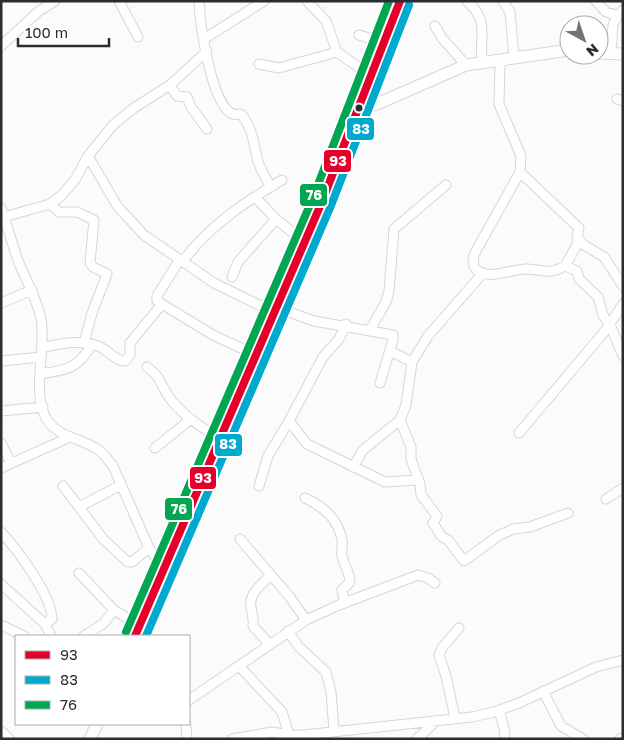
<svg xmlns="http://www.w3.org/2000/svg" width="624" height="740" font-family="'Golos Text',sans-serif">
	<rect width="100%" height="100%" fill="#fbfbfc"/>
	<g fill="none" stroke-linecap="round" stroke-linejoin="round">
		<g stroke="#d4d6d9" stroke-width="11">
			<path id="minor" d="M 119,1 L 138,37
				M 199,1 C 200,23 211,106 233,114 C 236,115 238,114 241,114 C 252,127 254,143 257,158 C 259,168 266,178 271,187
				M 307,1 L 326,21 L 337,52 L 371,76
				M 467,1 C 490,21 479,36 482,62
				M 503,1 L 510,12 L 514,57
				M 596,1 L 606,12 L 617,15
				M 435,26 L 442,38 L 466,65
				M 359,35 L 384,43
				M 204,39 L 264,1
				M 1,46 L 39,11 L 55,1
				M 609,54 C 617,38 605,26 623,10
				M 500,60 L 499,104 L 521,156 L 520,172 L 579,228 L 577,237 L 584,245 L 604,257 L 623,286
				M 259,64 L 279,68 L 337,52
				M 170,85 L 177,96 L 187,97 L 191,107 L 207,129
				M 617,99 L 623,101
				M 88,156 L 118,207 L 144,235 L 214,283 L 273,312
				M 520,172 L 477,249 L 473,258 L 474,267 C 485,283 513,268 527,269 C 545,270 548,275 565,266 L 577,271 L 579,279 L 598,297 L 603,315 L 611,327 L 623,356
				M 255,197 L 276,219 L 304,242
				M 50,204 L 59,212 L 77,212 L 94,220 L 90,263 L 93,267 L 107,274 L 92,313 L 84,343
				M 1,208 C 8,226 12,245 19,263 C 27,282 37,299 41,319 C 47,349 31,390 46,418 C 56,437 81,438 97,449 C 104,453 108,460 113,466 L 149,548 L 164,569
				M 4,217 L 50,204 L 61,196 L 75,180 L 88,156 L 113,125 L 134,108 L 170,85 L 207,51
				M 180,259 L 157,296 L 157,301 L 213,335 L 256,355
				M 183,261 C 209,226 245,202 282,180
				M 565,266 L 578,243 L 577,237
				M 232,277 L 238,262 L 276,219
				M 1,303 L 32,290
				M 275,307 L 314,321 L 393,335 L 393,340 L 380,383
				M 346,324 L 339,339 L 323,357 L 289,421 L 307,444 L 385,482 L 417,480
				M 370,330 L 386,302 L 389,291 L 394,229 L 446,185
				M 41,348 C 59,344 80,339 98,346 C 107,349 115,361 125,361 L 130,355 L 130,343 L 162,304
				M 390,351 L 412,362
				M 1,361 L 41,357
				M 147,367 C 162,377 161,388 172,401 C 185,417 203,428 220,439
				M 40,374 C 67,370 78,369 92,344
				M 1,411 L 43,407
				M 400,420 L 411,447 L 411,459 L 420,484 L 421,495 L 437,516 L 433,523 L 442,537 L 448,540 L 464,561 L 498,536 L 513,529 L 530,527 L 568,513
				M 519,433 L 605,331 L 623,304
				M 1,443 L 11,463
				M 155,448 L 191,419
				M 353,467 L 363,450 L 400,420 L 406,405 L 412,362 L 428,336 L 483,273
				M 1,468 L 70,437
				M 63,486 L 104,540 L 128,562 L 132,562 L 149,548
				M 259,486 L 268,456 L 289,421
				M 305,498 C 324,507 338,519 342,540 C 343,546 341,551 342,556 C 344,564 348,571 350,579 L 349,583 L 342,590 L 345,603
				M 606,499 L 623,488
				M 79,507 L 121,485
				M 1,532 C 17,549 52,596 52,619 L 45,624
				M 240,539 L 289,596 L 306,620
				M 79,573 L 114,610 L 140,626
				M 1,584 L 45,624 L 51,636
				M 1,625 L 24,636
				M 288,631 L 298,646 L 326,672 L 331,692 L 334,731
				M 84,636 L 104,623 L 114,610
				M 270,645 L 253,626 C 254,619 252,614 251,607 C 248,594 263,583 271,575
				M 240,667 L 282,712 L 289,735
				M 543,691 L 561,726 L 583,739
				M 189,700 L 306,620 L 339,605 L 418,575 L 428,578 L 435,583
				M 499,710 L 505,732 L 504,739
				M 455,718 L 446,676 L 439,655 L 442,648 L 459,628
				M 186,724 L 187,739
				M 1,731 L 9,739
				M 232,739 L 272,732 L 289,735 L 304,735 L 472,717 L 494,712 L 519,703 L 596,667 L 623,660
				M 417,739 L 437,720
				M 620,739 L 623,738"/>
		</g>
		<g stroke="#d4d6d9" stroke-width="13">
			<path id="major" d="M 599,53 L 623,54
				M 358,107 L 377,104 L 466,65 L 569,50
				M 135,636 L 321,204 L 400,1
				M 90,739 L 97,724"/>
		</g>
		<use href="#minor" stroke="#fefeff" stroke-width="9"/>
		<use href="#major" stroke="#fefeff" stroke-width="11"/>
		<g stroke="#fff" stroke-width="11">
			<path id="bus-1" d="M 135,636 L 321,204 L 400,1"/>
		</g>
		<g stroke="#fff" stroke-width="11">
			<path id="bus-2" d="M 146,636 L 330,208 L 409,5"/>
		</g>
		<g stroke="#fff" stroke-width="11">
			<path id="bus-3" d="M 126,632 L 312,200 L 389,1"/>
		</g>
		<use href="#bus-1" stroke="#e4002b" stroke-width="8"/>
		<use href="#bus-2" stroke="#00a9ce" stroke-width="8"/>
		<use href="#bus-3" stroke="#00a651" stroke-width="8"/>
	</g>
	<circle fill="#292c30" stroke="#fff" stroke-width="2" cx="359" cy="108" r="4.5"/>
	<g stroke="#fff" stroke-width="2">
		<rect x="346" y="117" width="29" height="24" rx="5" fill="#00a9ce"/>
		<rect x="323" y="149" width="29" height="24" rx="5" fill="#e4002b"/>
		<rect x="299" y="183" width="29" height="24" rx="5" fill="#00a651"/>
		<rect x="214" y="433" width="29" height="24" rx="5" fill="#00a9ce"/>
		<rect x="189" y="466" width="28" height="24" rx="5" fill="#e4002b"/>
		<rect x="164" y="497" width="29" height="24" rx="5" fill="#00a651"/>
	</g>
	<g font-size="14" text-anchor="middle" font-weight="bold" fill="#fff">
		<text x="361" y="134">83</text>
		<text x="338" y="166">93</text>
		<text x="314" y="200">76</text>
		<text x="228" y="449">83</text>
		<text x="203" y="483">93</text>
		<text x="179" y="514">76</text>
	</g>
	<rect width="624" height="740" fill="none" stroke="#292c30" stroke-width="5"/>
	<rect x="15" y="635" width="175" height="90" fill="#ffffff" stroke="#a9abac"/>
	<rect x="25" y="651" width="25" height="8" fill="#e4002b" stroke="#a9abac"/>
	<text x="60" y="660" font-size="15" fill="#292c30">93</text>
	<rect x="25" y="676" width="25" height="8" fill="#00a9ce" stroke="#a9abac"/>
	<text x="60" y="685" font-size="15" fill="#292c30">83</text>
	<rect x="25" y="701" width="25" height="8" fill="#00a651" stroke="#a9abac"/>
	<text x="60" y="710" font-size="15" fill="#292c30">76</text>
	<g transform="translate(584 40) rotate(140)"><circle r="24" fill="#ffffff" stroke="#a9abac"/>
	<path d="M0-4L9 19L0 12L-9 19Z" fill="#727477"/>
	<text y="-8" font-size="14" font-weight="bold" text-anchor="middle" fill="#292c30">N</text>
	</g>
	<path d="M18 38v8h91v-8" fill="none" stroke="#292c30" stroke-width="2.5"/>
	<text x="25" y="38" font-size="15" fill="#292c30" stroke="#ffffff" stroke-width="4" paint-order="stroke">100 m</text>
</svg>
